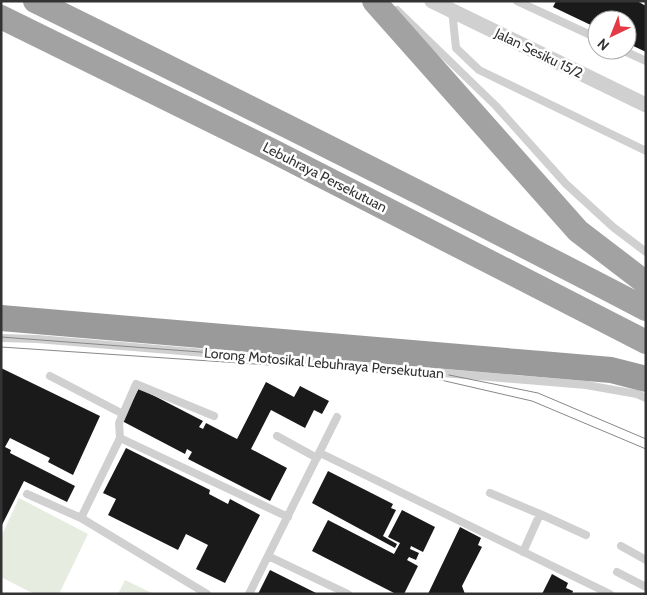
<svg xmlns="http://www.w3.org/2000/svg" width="647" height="595" font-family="Cabin,sans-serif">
	<rect width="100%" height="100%" fill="#fff"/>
	<path fill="#e6ecdf" d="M 19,498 L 88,534 L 59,594 L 34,594 L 1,577 L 1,537 Z
		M 125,580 L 154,594 L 118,594 Z"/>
	<path fill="#1a1a1a" d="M 556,1 L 637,1 L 646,6 L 646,52 L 627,43 L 627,20 L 597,20 L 597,28 L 553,7 Z
		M 1,368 L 100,416 L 73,475 L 48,462 L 50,458 L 10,438 L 5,447 L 11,450 L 10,453 L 75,486 L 67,502 L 24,481 L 1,527 Z
		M 266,382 L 294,397 L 300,386 L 329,401 L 322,414 L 314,410 L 305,428 L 271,410 L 251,449 L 287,468 L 270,501 L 188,459 L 192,452 L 187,449 L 185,454 L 122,421 L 139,388 L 203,421 L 199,427 L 203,429 L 206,423 L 237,439 Z
		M 126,448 L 210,490 L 209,494 L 228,504 L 230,499 L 260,515 L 225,583 L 196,569 L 208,545 L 186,534 L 178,550 L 108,515 L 116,499 L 103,493 Z
		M 328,471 L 393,504 L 391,508 L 396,510 L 383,536 L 397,544 L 395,548 L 312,503 Z
		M 402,510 L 435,527 L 423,552 L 411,546 L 410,549 L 419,553 L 416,560 L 409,557 L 407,560 L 418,566 L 404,594 L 396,594 L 312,551 L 328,520 L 394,554 L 400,543 L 388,537 Z
		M 460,527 L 481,538 L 478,545 L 482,547 L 462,586 L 465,594 L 428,594 Z
		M 270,570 L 318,594 L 258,594 Z
		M 552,574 L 568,583 L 566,588 L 573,591 L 572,594 L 542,594 Z"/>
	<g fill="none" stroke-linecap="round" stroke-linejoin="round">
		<path stroke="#d0d0d0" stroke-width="8" d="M 517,1 L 597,38
			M 397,10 L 496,106 L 566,184 L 613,227 L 646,252
			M 452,10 L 456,48 L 479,70 L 646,151
			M 622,50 L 646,61
			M 1,338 L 37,339 L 586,385 L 637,394 L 646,398
			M 50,376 L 123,414
			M 277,436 L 317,458
			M 120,438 L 288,517
			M 320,453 L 610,594
			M 490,493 L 540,514
			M 27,494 L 81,518
			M 621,546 L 646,560
			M 523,552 L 540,514 L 586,535
			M 268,556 L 348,594
			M 617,572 L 646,587
			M 207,594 L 81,518 L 120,438 L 119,423 L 136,384 L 214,416
			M 249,594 L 337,417"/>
		<path stroke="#d0d0d0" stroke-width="15" d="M 432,1 L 646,105"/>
		<path stroke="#a2a2a2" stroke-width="24" d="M 35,1 C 240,102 444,204 646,309
			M 374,1 L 578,231 L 646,283
			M 1,17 L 271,150 L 646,342"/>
		<path stroke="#9a9a9a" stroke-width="26" d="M 1,318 L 541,364 L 611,370 L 646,379"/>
		<path stroke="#888" stroke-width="1" d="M 1,337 L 280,358
			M 1,347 L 419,375 L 532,401 L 646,449
			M 449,375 L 538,393 L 646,439"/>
	</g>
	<g text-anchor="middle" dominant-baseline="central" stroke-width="5" stroke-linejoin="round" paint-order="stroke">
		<g font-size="14" fill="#333" stroke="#fff">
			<text transform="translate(539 53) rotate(26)">Jalan Sesiku 15/2</text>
			<text transform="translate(325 177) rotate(27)">Lebuhraya Persekutuan</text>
			<text transform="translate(324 363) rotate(5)">Lorong Motosikal Lebuhraya Persekutuan</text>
		</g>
	</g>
	<rect width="647" height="595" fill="none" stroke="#333333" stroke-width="5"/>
	<g transform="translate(612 35) rotate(223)"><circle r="24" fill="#ffffff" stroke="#adadad"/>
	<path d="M0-4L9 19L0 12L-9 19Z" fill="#e63946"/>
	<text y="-8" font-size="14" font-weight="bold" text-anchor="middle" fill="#333333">N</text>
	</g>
</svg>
